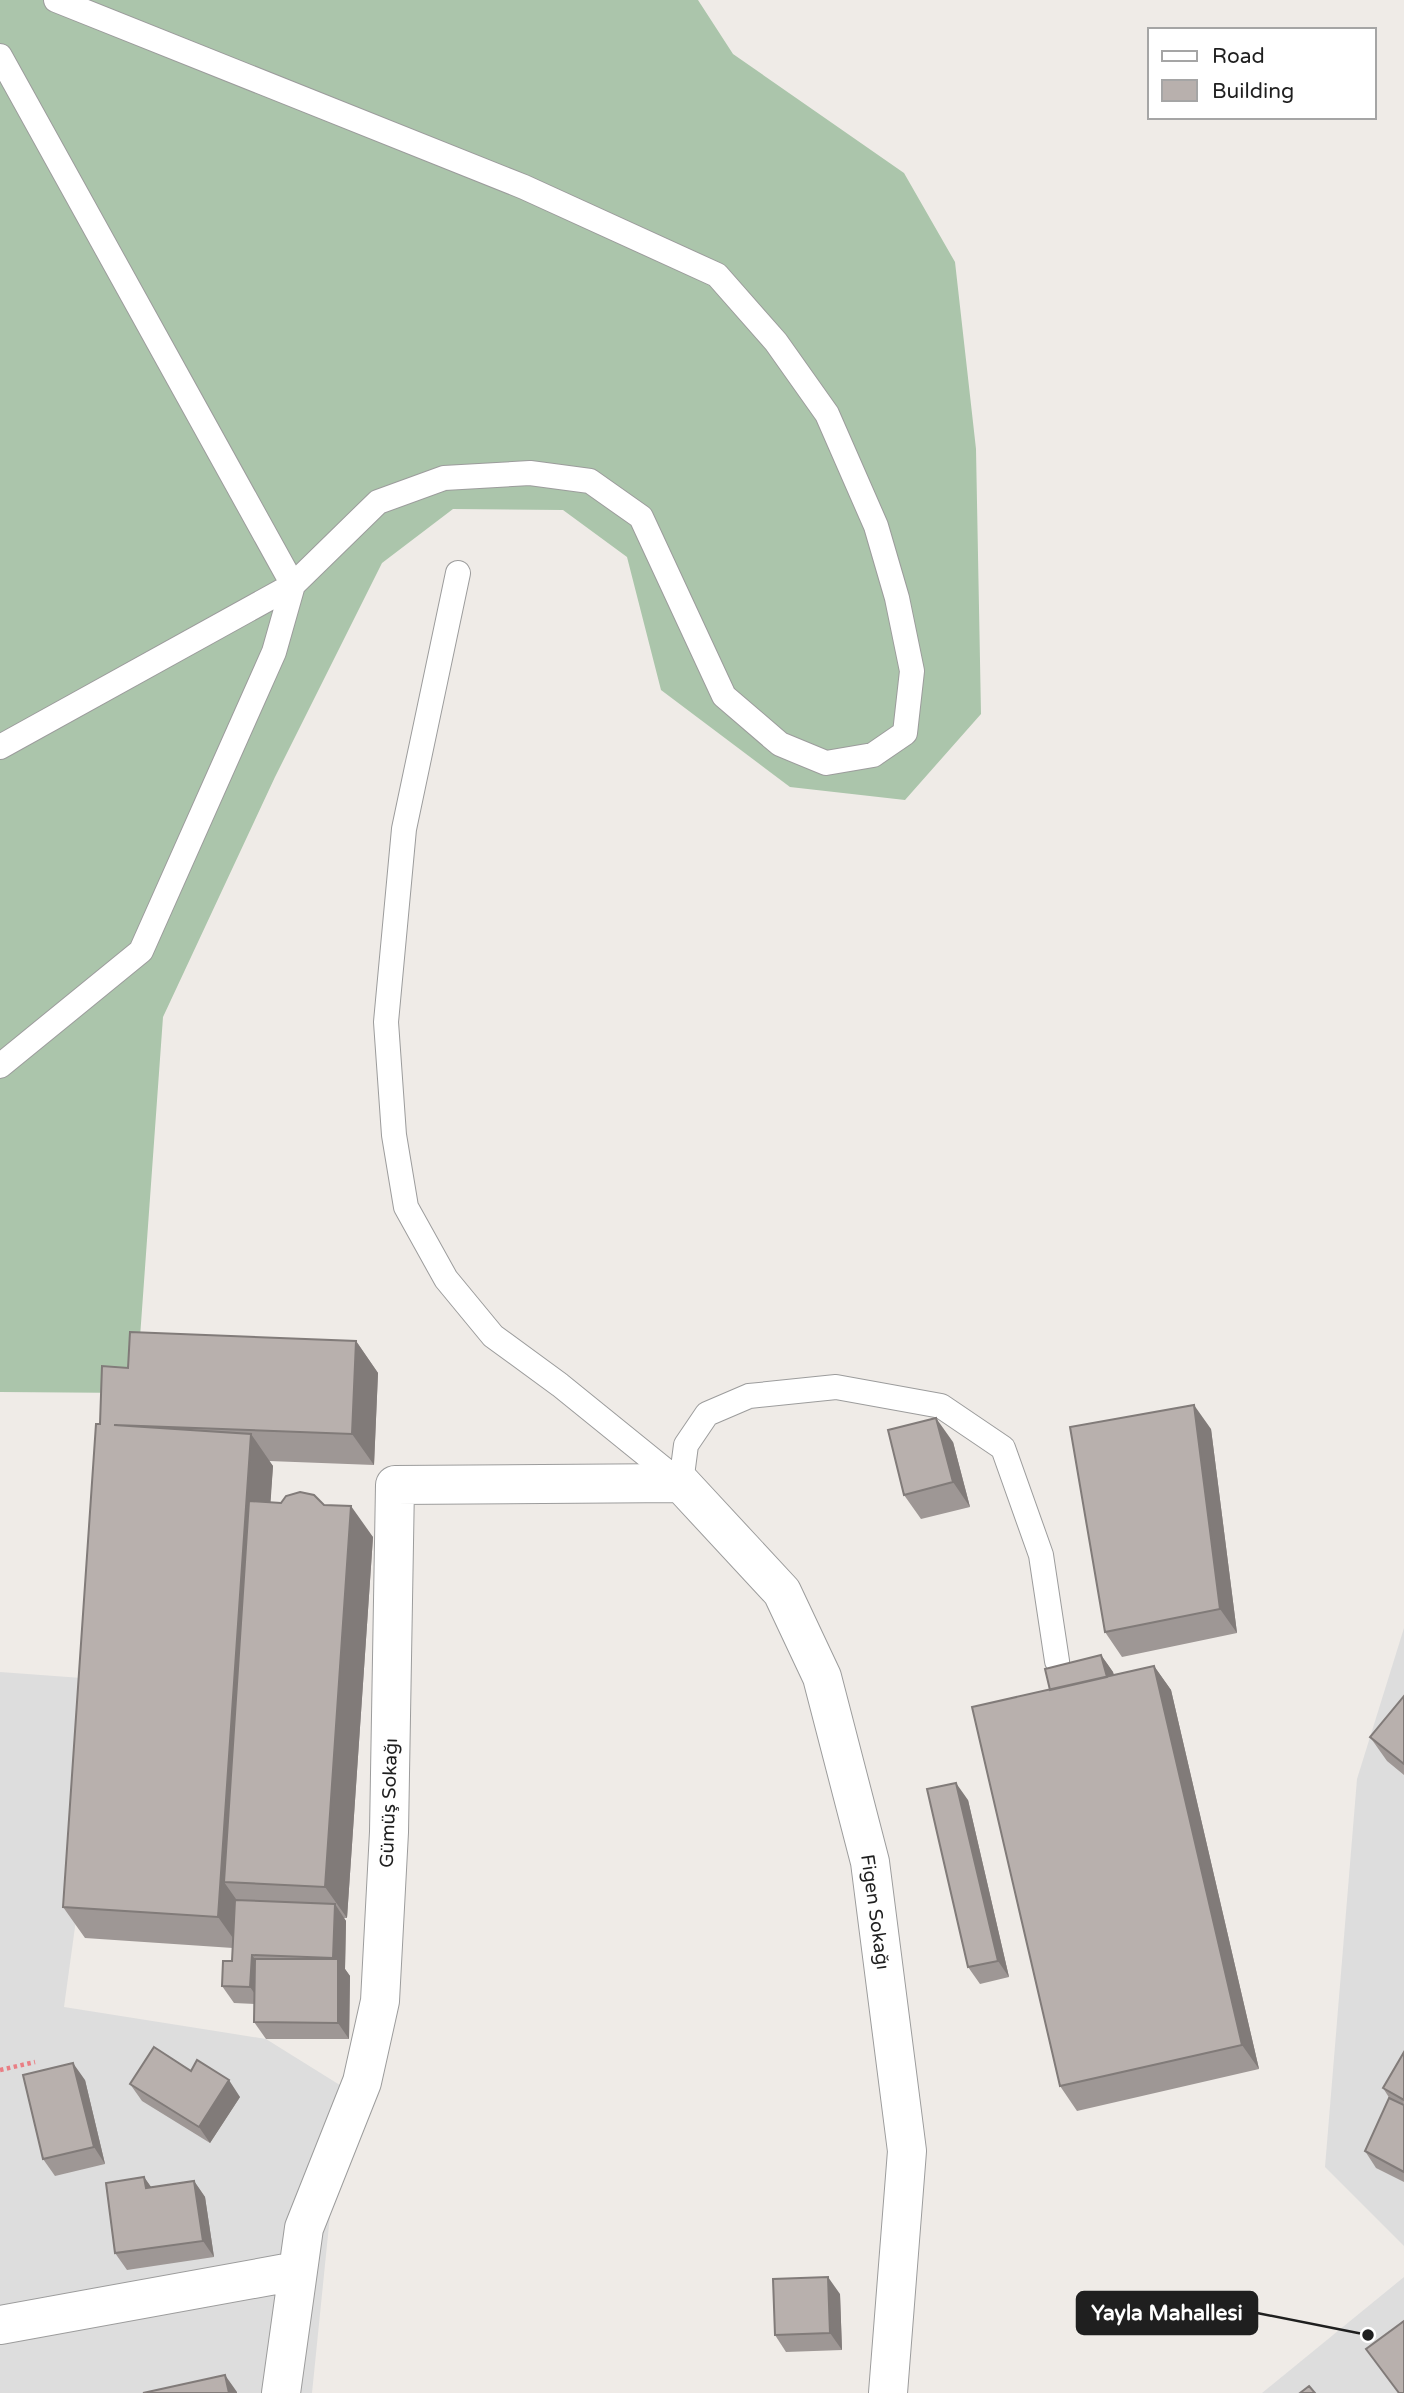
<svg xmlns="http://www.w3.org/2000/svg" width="1404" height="2393" font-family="'Varela Round',sans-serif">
	<rect width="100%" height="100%" fill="#efebe7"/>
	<path fill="#ddd" d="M 1404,1628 L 1404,2246 L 1325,2167 L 1357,1779 Z
		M 0,1672 L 109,1680 L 64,2007 L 266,2039 L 343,2087 L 312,2393 L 0,2393 Z
		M 1404,2277 L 1404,2393 L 1262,2393 Z"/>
	<path fill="#abc5ab" d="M 0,0 L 698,0 L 733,54 L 904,173 L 955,262 L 976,449 L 981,714 L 905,800 L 790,787 L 661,690 L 627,557 L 563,510 L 453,509 L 382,563 L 275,777 L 163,1017 L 136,1393 L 0,1392 Z"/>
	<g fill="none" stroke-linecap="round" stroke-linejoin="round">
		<g stroke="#9c9c9c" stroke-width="26">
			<path id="service" d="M 0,56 L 293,585 L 0,747
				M 458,573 L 404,829 L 386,1022 L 394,1135 L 406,1207 L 446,1279 L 493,1336 L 560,1385 L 681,1483
				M 0,1066 L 141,951 L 274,652 L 293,585 L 378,502 L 444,478 L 530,473 L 590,481 L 641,517 L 724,696 L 780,744 L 826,763 L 873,755 L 905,733 L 912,671 L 897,598 L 876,526 L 827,414 L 776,342 L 717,275 L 524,187 L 56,0
				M 681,1483 L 686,1445 L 707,1414 L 749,1396 L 836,1387 L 941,1406 L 1003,1448 L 1041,1555 L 1057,1661"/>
		</g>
		<g stroke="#9c9c9c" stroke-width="40">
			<path id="minor" d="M 0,2325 L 297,2271
				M 281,2393 L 304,2228 L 362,2082 L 380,2001 L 389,1832 L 395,1485 L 681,1483 L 782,1592 L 822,1677 L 870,1862 L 907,2151 L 888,2393"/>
		</g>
		<path stroke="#e97e84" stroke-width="4.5" stroke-dasharray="3.5 3.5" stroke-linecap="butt" d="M 0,2070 L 35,2062"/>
		<use href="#service" stroke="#fff" stroke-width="24"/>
		<use href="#minor" stroke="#fff" stroke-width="38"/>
	</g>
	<path fill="#9e9795" d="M 356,1341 L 378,1373 L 374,1465 L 269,1461 L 273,1466 L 270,1503 L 324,1505 L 373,1537 L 347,1918 L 344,1918 L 346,1921 L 345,1969 L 350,1976 L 349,2039 L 266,2039 L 254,2022 L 255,2004 L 234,2003 L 222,1986 L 232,1961 L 233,1948 L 85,1938 L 63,1907 L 100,1424 Z
		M 1211,1429 L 1237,1633 L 1122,1657 L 1105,1632 Z
		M 953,1442 L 970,1507 L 921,1519 L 904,1495 Z
		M 1101,1655 L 1113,1672 L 1114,1675 L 1154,1666 L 1171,1690 L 1259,2069 L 1077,2111 L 1060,2086 L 1050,1690 Z
		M 1404,1696 L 1404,1775 L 1387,1761 L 1370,1737 Z
		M 968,1800 L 1009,1977 L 980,1984 L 968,1967 Z
		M 1404,2052 L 1404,2182 L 1376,2168 L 1365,2151 L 1390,2099 L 1383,2088 Z
		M 191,2071 L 240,2097 L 210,2143 L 142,2101 L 130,2084 Z
		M 85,2080 L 105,2164 L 55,2176 L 43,2159 Z
		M 144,2177 L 151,2187 L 194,2181 L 205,2197 L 214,2257 L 127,2270 L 115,2253 Z
		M 840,2294 L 842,2350 L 786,2352 L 775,2335 Z"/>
	<path fill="#817b79" d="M 356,1341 L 378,1373 L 374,1465 L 352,1434 Z
		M 1194,1405 L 1211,1429 L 1237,1633 L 1220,1609 Z
		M 936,1418 L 953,1442 L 970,1507 L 953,1482 Z
		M 251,1434 L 273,1466 L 245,1883 L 224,1882 L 243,1909 L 240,1948 L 218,1917 Z
		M 351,1506 L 373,1537 L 347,1918 L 325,1887 Z
		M 1101,1655 L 1113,1672 L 1120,1702 L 1109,1685 Z
		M 1154,1666 L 1171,1690 L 1259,2069 L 1242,2045 Z
		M 956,1783 L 968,1800 L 1009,1977 L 998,1961 Z
		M 335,1904 L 346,1921 L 345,1969 L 350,1976 L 349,2039 L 338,2023 L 338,1966 L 333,1958 Z
		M 252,1955 L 264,1972 L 262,2004 L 250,1987 Z
		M 73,2063 L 85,2080 L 105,2164 L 94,2147 Z
		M 229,2080 L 240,2097 L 210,2143 L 199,2127 Z
		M 144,2177 L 156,2194 L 146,2188 Z
		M 194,2181 L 205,2197 L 214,2257 L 203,2241 Z
		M 828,2277 L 840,2294 L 842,2350 L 830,2333 Z
		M 225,2375 L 237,2392 L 237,2393 L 229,2393 Z"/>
	<path fill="#b8b0ad" stroke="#817b79" stroke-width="2" d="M 130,1332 L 356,1341 L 352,1434 L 114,1425 L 251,1434 L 218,1917 L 63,1907 L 96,1424 L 100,1424 L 102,1366 L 128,1368 Z
		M 1194,1405 L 1220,1609 L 1105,1632 L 1070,1427 Z
		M 936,1418 L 953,1482 L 904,1495 L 888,1430 Z
		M 300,1492 L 314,1495 L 324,1505 L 351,1506 L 325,1887 L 224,1882 L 249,1501 L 281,1503 L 286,1496 Z
		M 1101,1655 L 1107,1677 L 1050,1690 L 1045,1669 Z
		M 1154,1666 L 1242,2045 L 1060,2086 L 972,1707 Z
		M 1404,1696 L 1404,1764 L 1370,1737 Z
		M 956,1783 L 998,1961 L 968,1967 L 927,1789 Z
		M 235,1900 L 335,1904 L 333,1958 L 252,1955 L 250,1987 L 222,1986 L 223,1961 L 232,1961 Z
		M 255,1959 L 338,1959 L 338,2023 L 254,2022 Z
		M 154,2047 L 191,2071 L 197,2060 L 229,2080 L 199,2127 L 130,2084 Z
		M 1404,2052 L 1404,2100 L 1383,2088 Z
		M 73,2063 L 94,2147 L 43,2159 L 23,2075 Z
		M 1389,2098 L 1404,2105 L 1404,2172 L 1365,2151 Z
		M 144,2177 L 146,2188 L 194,2181 L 203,2241 L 115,2253 L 106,2183 Z
		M 828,2277 L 830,2333 L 775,2335 L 773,2279 Z
		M 1404,2321 L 1404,2393 L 1399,2393 L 1366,2349 Z
		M 225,2375 L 229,2393 L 143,2393 Z
		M 1309,2386 L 1315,2393 L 1300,2393 Z"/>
	<g text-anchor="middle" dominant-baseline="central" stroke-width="7" stroke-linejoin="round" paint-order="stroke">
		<g font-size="19" fill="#1f1f1f" stroke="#fff">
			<text transform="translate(389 1803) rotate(-88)">Gümüş Sokağı</text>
			<text transform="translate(875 1912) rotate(82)">Figen Sokağı</text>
		</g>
	</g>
	<path fill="none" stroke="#1f1f1f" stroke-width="2.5" d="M1368 2335L1257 2313"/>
	<circle fill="#1f1f1f" stroke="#fff" stroke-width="2.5" cx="1368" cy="2335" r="7"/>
	<rect fill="#1f1f1f" stroke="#1f1f1f" stroke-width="2.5" x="1077" y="2292" width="180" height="42" rx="7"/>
	<g font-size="21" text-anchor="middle" font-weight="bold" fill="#fff">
		<text x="1167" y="2320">Yayla Mahallesi</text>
	</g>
	<rect x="1148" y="28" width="228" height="91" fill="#ffffff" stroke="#a5a5a5" stroke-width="2"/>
	<rect x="1162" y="51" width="35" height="10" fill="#ffffff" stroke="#a5a5a5" stroke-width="2"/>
	<text x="1212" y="63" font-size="21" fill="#1f1f1f">Road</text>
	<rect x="1162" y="80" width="35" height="21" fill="#b8b0ad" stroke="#a5a5a5" stroke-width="2"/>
	<text x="1212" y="98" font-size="21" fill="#1f1f1f">Building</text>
</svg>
